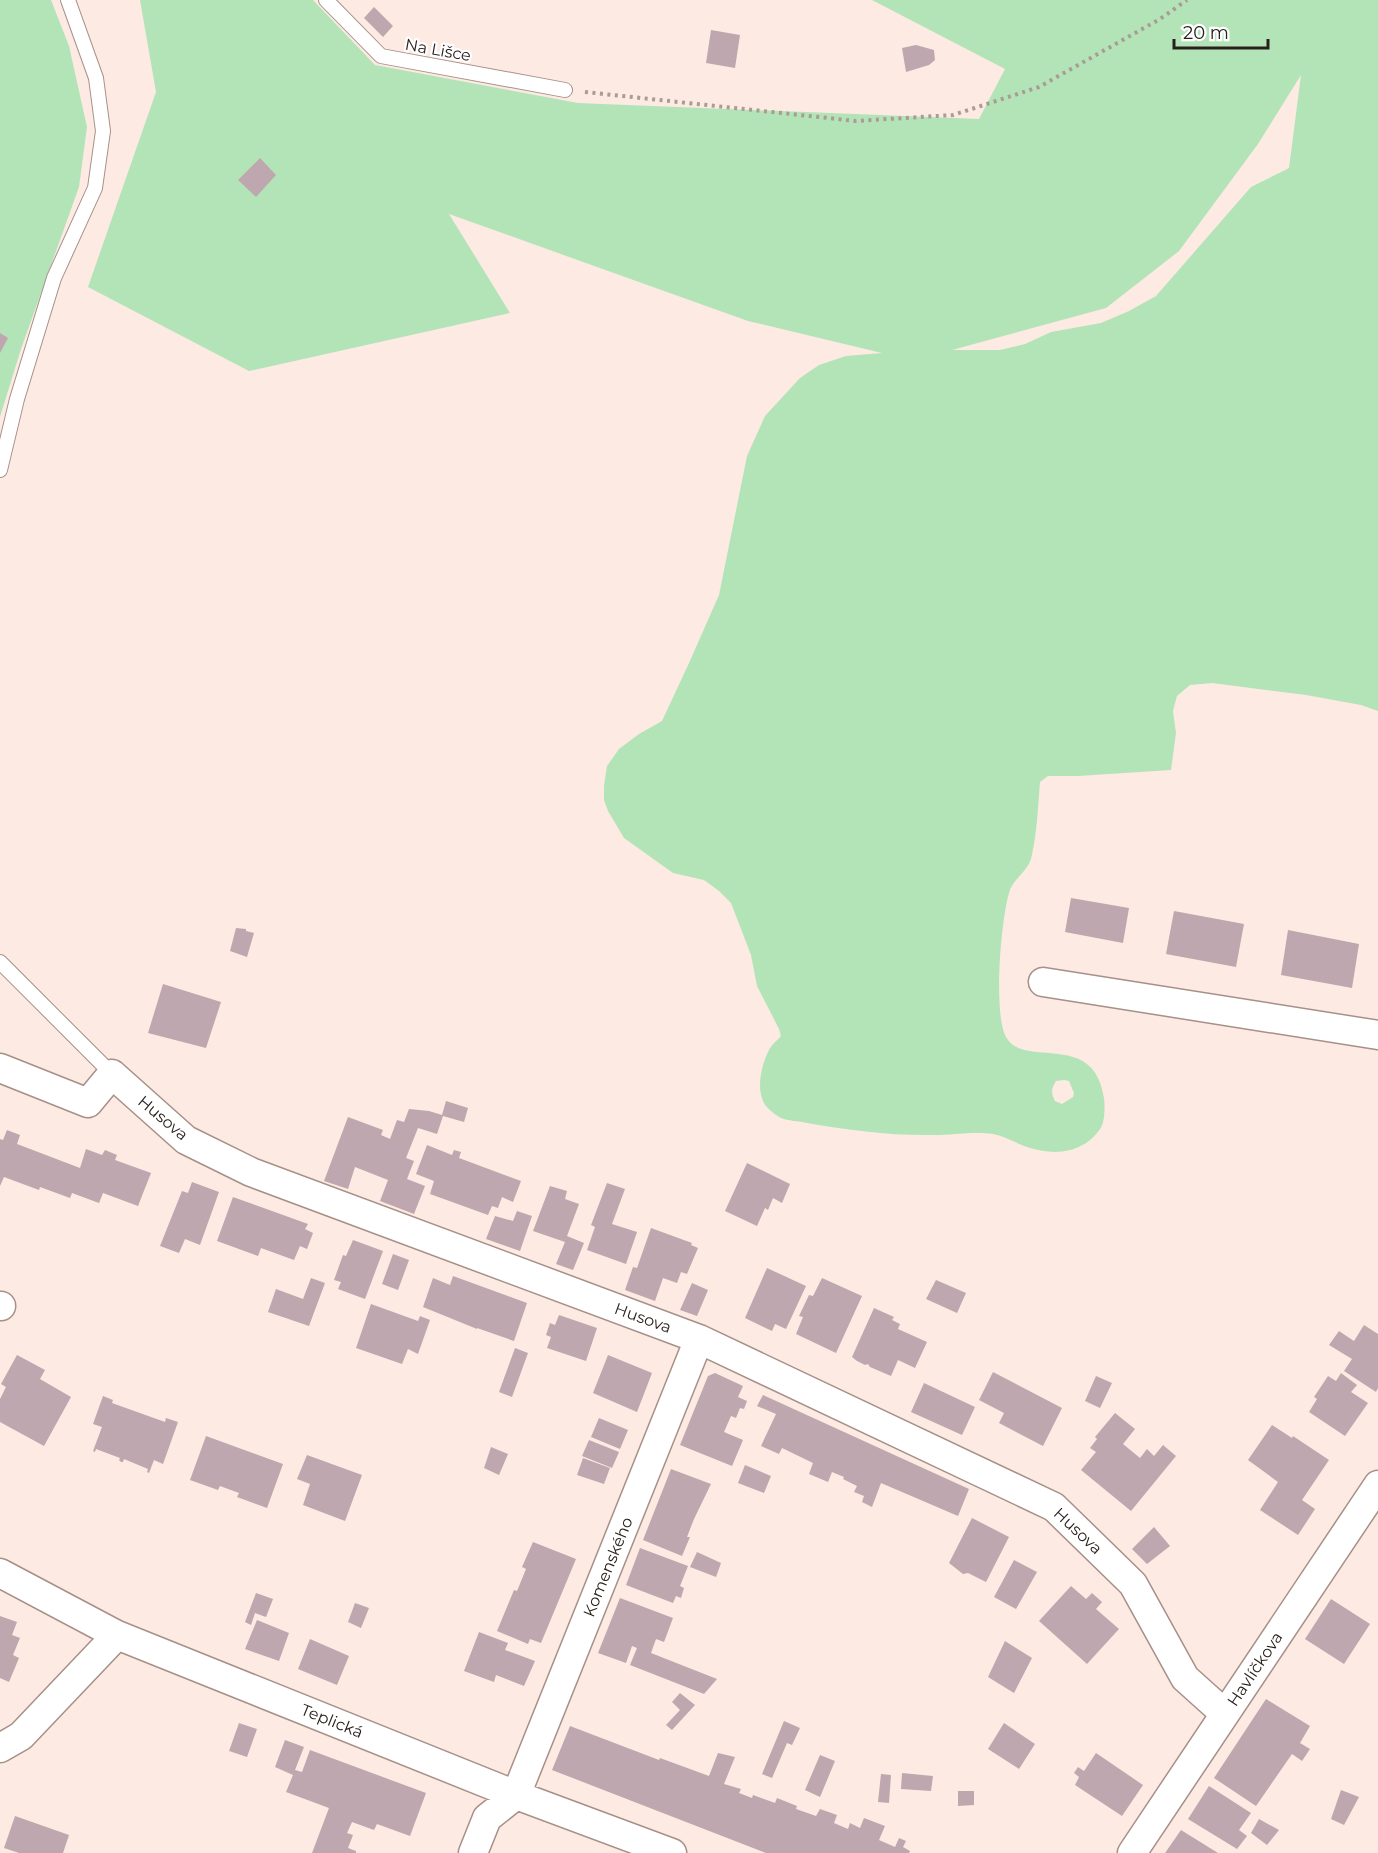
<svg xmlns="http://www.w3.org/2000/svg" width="1378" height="1853" font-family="Montserrat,sans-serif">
	<rect width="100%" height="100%" fill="#fdeae2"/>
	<path fill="#b3e4b7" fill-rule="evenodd" d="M 0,0 L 51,0 L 69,46 L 87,127 L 79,187 L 21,349 L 0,417 Z
		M 140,0 L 313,0 L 375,65 L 578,103 L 979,119 L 1005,69 L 872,0 L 1378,0 L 1378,711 L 1361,705 L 1306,695 L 1212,683 L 1190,685 L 1177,696 L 1173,711 L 1176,733 L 1171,770 L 1078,776 L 1048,776 L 1040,782 C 1038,807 1037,834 1031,859 C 1027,872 1012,880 1009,893 C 1001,920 993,1013 1006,1037 C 1024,1070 1094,1029 1104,1098 C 1105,1106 1105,1123 1100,1129 C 1083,1154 1053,1156 1027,1147 C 1016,1143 1004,1136 993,1134 C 976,1131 952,1135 934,1135 C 892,1136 849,1130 807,1123 C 799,1121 788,1121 781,1118 C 777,1116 769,1110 766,1106 C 755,1092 761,1065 769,1050 C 771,1045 777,1041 781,1036 L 779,1029 L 757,986 L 751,955 L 731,903 L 719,891 L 704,880 L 673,873 L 624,838 L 608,811 L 604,800 L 604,786 L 607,766 L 619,749 L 639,734 L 662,721 L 689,663 L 719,595 L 747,456 L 765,416 L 800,378 L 819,365 L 846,356 L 882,353 L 748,321 L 449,214 L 510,313 L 249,371 L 88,287 L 156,92 ZM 1301,75 L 1289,168 L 1251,187 L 1156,296 L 1129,311 L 1101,323 L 1051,332 L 1025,344 L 1000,350 L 952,350 L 1106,308 L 1179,251 L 1258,144 ZM 1064,1080 L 1069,1081 L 1074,1093 L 1073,1097 L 1062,1104 L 1055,1101 C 1051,1093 1051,1089 1056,1081 Z"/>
	<path fill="#bea7ae" d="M 374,7 L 393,26 L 383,37 L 364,18 Z
		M 711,30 L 740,35 L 735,68 L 706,63 Z
		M 916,45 L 934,50 L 935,60 L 929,65 L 906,72 L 902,48 Z
		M 260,158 L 276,175 L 256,197 L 238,180 Z
		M 0,333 L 8,338 L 0,353 Z
		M 1071,898 L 1129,908 L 1123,943 L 1065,932 Z
		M 1174,911 L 1244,924 L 1236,967 L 1166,954 Z
		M 236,928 L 246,929 L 246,931 L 254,933 L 247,957 L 230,951 Z
		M 1288,930 L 1359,944 L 1352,988 L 1281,975 Z
		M 163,984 L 221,1002 L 206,1048 L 148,1033 Z
		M 446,1101 L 468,1108 L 464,1122 L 443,1116 L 437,1134 L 418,1128 L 406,1158 L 414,1161 L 407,1179 L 425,1186 L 414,1214 L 380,1201 L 388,1180 L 355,1167 L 348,1189 L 324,1181 L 348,1117 L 383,1130 L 381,1135 L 390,1139 L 397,1120 L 404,1122 L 409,1109 L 429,1111 L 442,1115 Z
		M 7,1130 L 20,1135 L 17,1144 L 80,1168 L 86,1149 L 102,1155 L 105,1150 L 117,1155 L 115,1160 L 151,1173 L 138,1206 L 103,1193 L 99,1203 L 72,1193 L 70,1198 L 40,1187 L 39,1190 L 4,1177 L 0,1186 L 0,1139 L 3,1140 Z
		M 427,1145 L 452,1155 L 454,1150 L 461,1152 L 459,1158 L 521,1181 L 513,1202 L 502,1197 L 498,1208 L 492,1206 L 488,1215 L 430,1194 L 434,1181 L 416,1174 Z
		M 747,1163 L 790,1184 L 782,1203 L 773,1198 L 768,1210 L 765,1208 L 757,1226 L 725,1211 Z
		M 192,1182 L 219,1192 L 200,1245 L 185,1239 L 179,1253 L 160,1246 L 182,1191 L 188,1193 Z
		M 607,1183 L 625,1189 L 612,1224 L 637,1232 L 626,1264 L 587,1250 L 595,1227 L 591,1225 Z
		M 550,1186 L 567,1191 L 565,1199 L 579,1204 L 567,1236 L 584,1243 L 573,1270 L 556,1264 L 565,1242 L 533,1231 Z
		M 233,1197 L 308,1224 L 305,1229 L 313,1233 L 307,1249 L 300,1246 L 294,1260 L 261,1248 L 258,1256 L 217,1241 Z
		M 517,1211 L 532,1216 L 520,1251 L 486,1239 L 495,1216 L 513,1221 Z
		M 651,1228 L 692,1243 L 691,1245 L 698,1248 L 687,1274 L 681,1272 L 677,1283 L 663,1278 L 655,1301 L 625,1290 L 633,1267 L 637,1268 Z
		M 353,1240 L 383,1251 L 365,1299 L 338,1289 L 341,1282 L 334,1280 L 343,1255 L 346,1256 Z
		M 393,1254 L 409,1260 L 398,1290 L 382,1284 Z
		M 767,1268 L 806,1286 L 786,1329 L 775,1324 L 772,1331 L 745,1318 Z
		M 453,1276 L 527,1303 L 514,1341 L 477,1328 L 477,1329 L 423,1307 L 433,1278 L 450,1285 Z
		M 311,1278 L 325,1283 L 309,1326 L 268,1312 L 276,1289 L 303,1299 Z
		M 822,1278 L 862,1296 L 836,1353 L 796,1334 L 803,1317 L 799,1316 L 809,1295 L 813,1296 Z
		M 936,1280 L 966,1293 L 957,1313 L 926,1299 Z
		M 692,1283 L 708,1290 L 697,1316 L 680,1310 Z
		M 371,1304 L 418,1321 L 420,1316 L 430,1320 L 418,1354 L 408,1349 L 402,1364 L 356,1348 Z
		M 874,1308 L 894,1317 L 892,1320 L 900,1324 L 898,1329 L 927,1342 L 915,1368 L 898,1360 L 891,1376 L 870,1367 L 868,1364 L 865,1365 L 857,1361 L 852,1357 Z
		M 559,1315 L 597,1328 L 586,1361 L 547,1348 L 551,1337 L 546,1335 L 550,1323 L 555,1325 Z
		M 1364,1325 L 1378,1334 L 1378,1388 L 1376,1392 L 1344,1371 L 1352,1359 L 1329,1345 L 1339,1331 L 1354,1341 Z
		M 515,1348 L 528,1353 L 512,1397 L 499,1392 Z
		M 17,1355 L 45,1370 L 40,1379 L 71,1397 L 44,1446 L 0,1422 L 0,1399 L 6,1387 L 1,1384 Z
		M 608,1355 L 652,1373 L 637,1412 L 593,1393 Z
		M 993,1372 L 1062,1408 L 1043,1446 L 999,1423 L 1004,1413 L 979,1400 Z
		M 715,1373 L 743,1386 L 738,1397 L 747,1401 L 744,1409 L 740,1408 L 736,1418 L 731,1416 L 724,1432 L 743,1440 L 732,1466 L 680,1445 L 708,1376 Z
		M 1341,1373 L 1357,1385 L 1351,1392 L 1368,1403 L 1345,1436 L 1309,1412 L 1317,1399 L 1314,1397 L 1328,1376 L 1336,1381 Z
		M 1096,1376 L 1112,1383 L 1100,1408 L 1085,1401 Z
		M 924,1383 L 975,1407 L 962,1435 L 911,1412 Z
		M 763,1395 L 969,1489 L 958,1516 L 881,1483 L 872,1507 L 862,1502 L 864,1496 L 854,1492 L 857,1486 L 843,1479 L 844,1477 L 832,1472 L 828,1482 L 809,1474 L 813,1463 L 782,1448 L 779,1454 L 761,1446 L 776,1414 L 757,1406 Z
		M 103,1396 L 113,1400 L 112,1403 L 165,1422 L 166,1418 L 178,1422 L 163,1464 L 154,1460 L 149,1473 L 147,1472 L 148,1469 L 124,1459 L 123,1462 L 121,1462 L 119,1460 L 120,1458 L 96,1449 L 95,1452 L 93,1451 L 102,1427 L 93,1424 Z
		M 1115,1413 L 1135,1429 L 1123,1444 L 1140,1458 L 1147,1449 L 1154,1456 L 1163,1445 L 1176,1456 L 1131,1511 L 1081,1470 L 1096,1452 L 1090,1448 L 1097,1439 L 1095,1437 Z
		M 599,1418 L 628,1430 L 620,1449 L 591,1437 Z
		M 1272,1425 L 1292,1438 L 1293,1436 L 1329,1460 L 1302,1500 L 1315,1509 L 1298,1535 L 1260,1510 L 1278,1482 L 1248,1460 Z
		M 206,1436 L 283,1464 L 267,1508 L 237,1497 L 239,1493 L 220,1486 L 218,1490 L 190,1480 Z
		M 589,1440 L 619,1452 L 612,1468 L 582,1456 Z
		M 491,1447 L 508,1454 L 499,1475 L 484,1468 Z
		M 307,1455 L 362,1475 L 345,1521 L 303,1505 L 310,1484 L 297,1479 Z
		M 583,1458 L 610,1468 L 604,1484 L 577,1475 Z
		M 745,1465 L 771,1476 L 764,1493 L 738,1483 Z
		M 671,1469 L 711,1484 L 694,1519 L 687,1537 L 690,1537 L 682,1556 L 643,1540 Z
		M 972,1518 L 1009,1537 L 986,1582 L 968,1573 L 963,1574 L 949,1563 Z
		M 1154,1527 L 1170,1546 L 1147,1564 L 1132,1549 Z
		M 533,1542 L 576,1559 L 541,1643 L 530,1639 L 528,1644 L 497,1631 L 514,1590 L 517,1591 L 526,1569 L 522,1567 Z
		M 640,1548 L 688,1566 L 680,1586 L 684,1588 L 681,1598 L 676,1596 L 673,1603 L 626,1585 Z
		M 697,1552 L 721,1563 L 716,1577 L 690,1567 Z
		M 1014,1560 L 1037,1572 L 1016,1609 L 994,1597 Z
		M 1071,1586 L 1086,1599 L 1092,1593 L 1102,1602 L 1096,1609 L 1119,1629 L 1087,1664 L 1039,1621 Z
		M 256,1593 L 273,1599 L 266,1617 L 255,1613 L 251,1625 L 245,1622 Z
		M 620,1598 L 673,1618 L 664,1642 L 656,1639 L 651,1653 L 717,1679 L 704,1694 L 630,1665 L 637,1648 L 632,1646 L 626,1663 L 598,1653 Z
		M 1331,1599 L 1370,1624 L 1344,1664 L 1305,1639 Z
		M 355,1603 L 369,1608 L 361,1628 L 348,1622 Z
		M 0,1616 L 17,1622 L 12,1635 L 20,1638 L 13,1655 L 19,1658 L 9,1682 L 0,1678 Z
		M 257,1620 L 289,1633 L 279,1661 L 245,1649 Z
		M 479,1632 L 508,1643 L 505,1650 L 535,1661 L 524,1686 L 496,1675 L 494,1682 L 464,1671 Z
		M 310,1639 L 349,1656 L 337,1685 L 298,1669 Z
		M 1005,1641 L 1032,1658 L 1014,1693 L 988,1677 Z
		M 680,1693 L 695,1705 L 672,1730 L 666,1725 L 680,1710 L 672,1702 Z
		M 1266,1699 L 1310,1726 L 1300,1743 L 1310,1749 L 1302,1761 L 1292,1754 L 1256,1806 L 1214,1778 Z
		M 784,1721 L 800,1728 L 792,1745 L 787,1743 L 772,1778 L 762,1774 Z
		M 239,1723 L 257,1729 L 247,1757 L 229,1751 Z
		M 1004,1723 L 1035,1744 L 1019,1769 L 988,1749 Z
		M 570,1726 L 659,1760 L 660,1758 L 709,1776 L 718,1753 L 735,1757 L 724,1784 L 741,1789 L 739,1793 L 752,1798 L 753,1795 L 775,1803 L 777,1798 L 797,1806 L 796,1809 L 816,1816 L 820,1809 L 837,1815 L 834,1823 L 848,1829 L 850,1823 L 860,1828 L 864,1818 L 885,1826 L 879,1840 L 895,1847 L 899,1838 L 906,1841 L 903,1847 L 910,1851 L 909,1853 L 766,1853 L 552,1770 Z
		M 285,1740 L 304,1747 L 295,1770 L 302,1772 L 310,1750 L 426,1793 L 410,1836 L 377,1824 L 374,1830 L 352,1822 L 347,1833 L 353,1835 L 348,1848 L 356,1851 L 356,1853 L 312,1853 L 329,1808 L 286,1792 L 293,1775 L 275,1767 Z
		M 1096,1753 L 1143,1785 L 1122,1816 L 1075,1785 L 1079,1777 L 1074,1773 L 1078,1767 L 1084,1771 Z
		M 820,1755 L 835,1761 L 820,1797 L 805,1790 Z
		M 902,1773 L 933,1776 L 931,1791 L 901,1789 Z
		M 881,1774 L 891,1775 L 889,1803 L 878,1802 Z
		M 1209,1786 L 1251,1813 L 1239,1830 L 1247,1836 L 1237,1849 L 1188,1819 Z
		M 1341,1790 L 1359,1797 L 1344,1825 L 1331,1819 Z
		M 958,1791 L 974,1791 L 974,1805 L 958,1806 Z
		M 15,1816 L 69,1835 L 63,1853 L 19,1853 L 4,1848 Z
		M 1259,1819 L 1279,1830 L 1267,1845 L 1251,1833 Z
		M 1181,1830 L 1218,1853 L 1165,1853 Z"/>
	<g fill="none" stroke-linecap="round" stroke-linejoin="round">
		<g stroke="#a69088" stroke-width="16">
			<path id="service" d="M 326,0 L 381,56 L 565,90
				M 0,470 L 17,399 L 54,278 L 95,188 L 103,131 L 96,78 L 68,0
				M 0,962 L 112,1074"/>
		</g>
		<g stroke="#a69088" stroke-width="31">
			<path id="minor" d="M 1043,982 L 1378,1035
				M 0,1068 L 88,1103 L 112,1074 L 186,1140 L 251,1172 L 699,1339 L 1054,1507 L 1133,1584 L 1185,1678 L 1224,1713
				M 0,1306 L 1,1306
				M 0,1573 L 117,1635 L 516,1795 L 672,1853
				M 0,1748 L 21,1736 L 117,1635
				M 473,1853 L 487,1818 L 516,1795 L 699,1339
				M 1132,1853 L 1378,1485"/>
		</g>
		<path stroke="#aa9b95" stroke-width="4" stroke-dasharray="3 4.5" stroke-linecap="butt" d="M 585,92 L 856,121 L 953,115 L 1039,87 L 1160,19 L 1187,0"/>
		<use href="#service" stroke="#fff" stroke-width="14"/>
		<use href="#minor" stroke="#fff" stroke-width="28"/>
	</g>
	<g text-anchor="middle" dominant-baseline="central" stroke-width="4.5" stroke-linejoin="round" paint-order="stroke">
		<g font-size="16" fill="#29201d" stroke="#fff">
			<text transform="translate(438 50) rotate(10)">Na Lišce</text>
			<text transform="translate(163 1118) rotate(40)">Husova</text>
			<text transform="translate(643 1318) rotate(20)">Husova</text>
			<text transform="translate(1078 1531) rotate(43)">Husova</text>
			<text transform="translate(608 1567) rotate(-68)">Komenského</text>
			<text transform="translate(1255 1669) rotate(-56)">Havlíčkova</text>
			<text transform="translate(332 1721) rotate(22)">Teplická</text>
		</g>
	</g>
	<path d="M1174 39v9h94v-9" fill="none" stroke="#29201d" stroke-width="3"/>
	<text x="1183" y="39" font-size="18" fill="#29201d" stroke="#ffffff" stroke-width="4.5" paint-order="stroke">20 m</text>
</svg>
